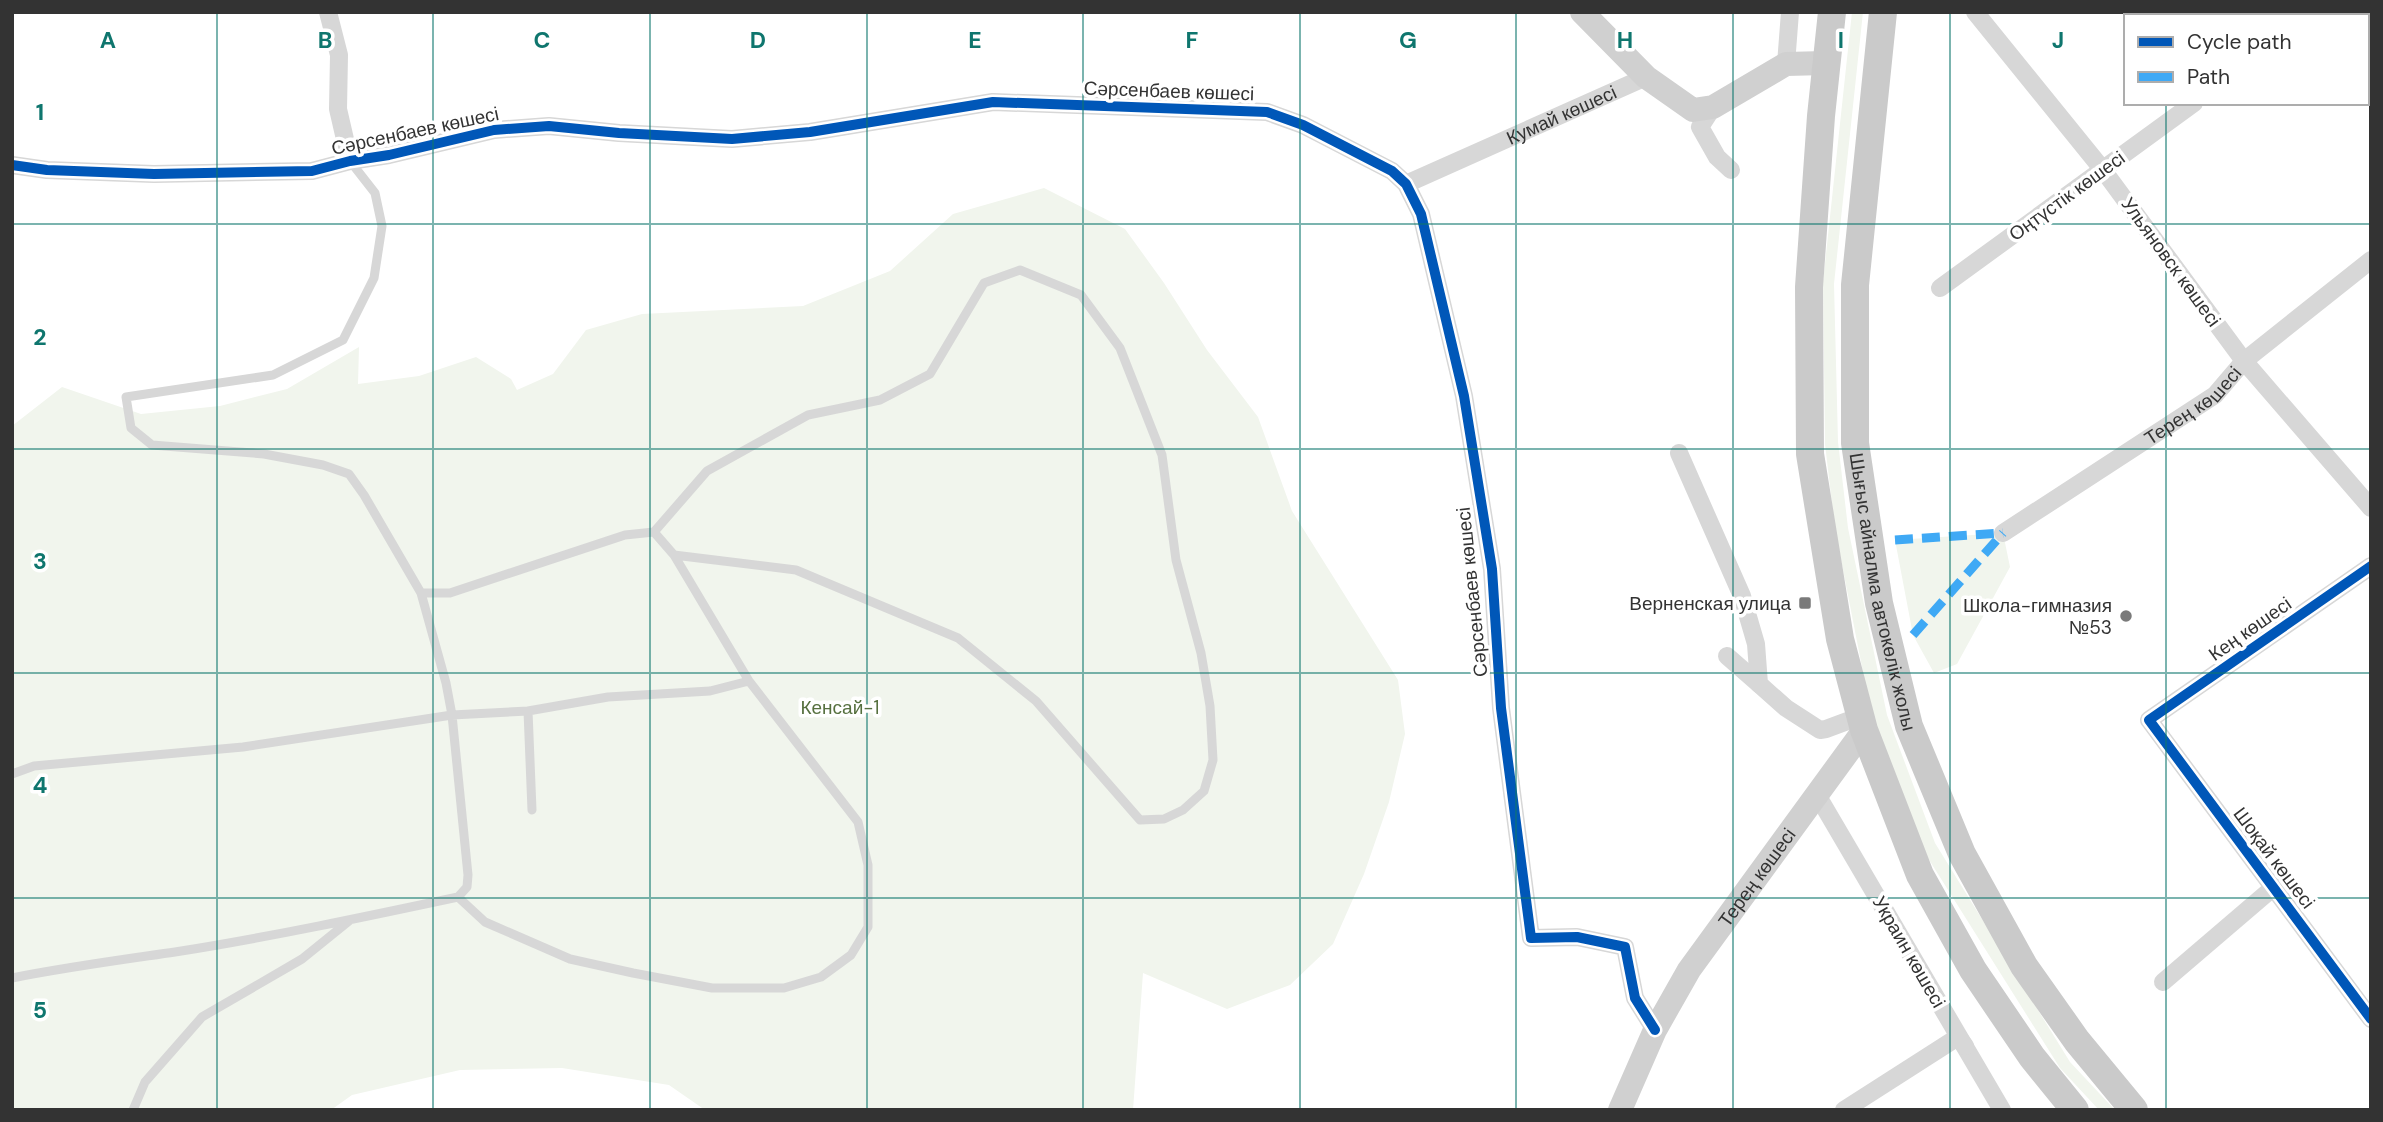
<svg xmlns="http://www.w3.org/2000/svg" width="2383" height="1122" font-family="'DM Sans',sans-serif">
	<rect width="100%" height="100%" fill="#fff"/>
	<path fill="#f1f5ed" d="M 1852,12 L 1863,12 L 1834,284 L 1838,442 L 1848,528 L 1887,715 L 1935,843 L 2070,1062 L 2115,1110 L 2099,1110 L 2060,1068 L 1921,847 L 1872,718 L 1835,529 L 1825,444 L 1823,282 Z
		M 1044,188 L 1125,229 L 1164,283 L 1207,350 L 1258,417 L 1292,511 L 1398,680 L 1405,734 L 1389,802 L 1364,874 L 1333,944 L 1290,985 L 1227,1009 L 1143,973 L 1133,1110 L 705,1110 L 669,1085 L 562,1068 L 460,1070 L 352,1095 L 331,1110 L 12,1110 L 12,426 L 62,387 L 141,414 L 220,406 L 287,389 L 359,347 L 358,384 L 419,376 L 476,357 L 511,379 L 517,390 L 553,374 L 586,330 L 642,314 L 803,306 L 890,271 L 953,214 Z
		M 2003,533 L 2010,567 L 1957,664 L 1934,673 L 1913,635 L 1895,540 Z"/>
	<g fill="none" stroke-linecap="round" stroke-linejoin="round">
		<path stroke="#d7d7d7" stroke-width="9" d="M 350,161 L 375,193 L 382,226 L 374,278 L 343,340 L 273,375 L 126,397 L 131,428 L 152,445 L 264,454 L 323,465 L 349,474 L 364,495 L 421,593 L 450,593 L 625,535 L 654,532 L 674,555 L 749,681 L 858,822 L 868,865 L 868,927 L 851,955 L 821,977 L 784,988 L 712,988 L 633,973 L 570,959 L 485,922 L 458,897
			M 654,532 L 707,471 L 808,415 L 880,400 L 930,374 L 984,283 L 1020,270 L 1081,295 L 1120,348 L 1162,455 L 1176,560 L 1201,653 L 1210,706 L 1213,760 L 1204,791 L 1183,810 L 1164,819 L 1140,820 L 1036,701 L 958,638 L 796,570 L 674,555
			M 421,593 L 446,683 L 452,715 L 528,711 L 532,810
			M 528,711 L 608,697 L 710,691 L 749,681
			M 12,774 L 34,766 L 243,747 L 452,715 L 468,875 L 467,887 L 458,897 C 364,917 270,937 175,952 C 120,960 67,967 12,978
			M 133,1110 L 145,1082 L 202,1017 L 302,959 L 349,921"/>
		<g stroke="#d7d7d7" stroke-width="18">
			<path d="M 328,12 L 339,55 L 338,109 L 350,161"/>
			<path d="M 1975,12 L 2103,170 L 2244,361 L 2371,508"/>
			<path d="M 2313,16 L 2318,12"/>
			<path d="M 1786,64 L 1790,12"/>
			<path d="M 1713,107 L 1700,127 L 1717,157 L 1731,170"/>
			<path d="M 12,165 L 47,170 L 154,174 L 312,171 L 350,161 L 389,155 L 494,130 L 549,126 L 619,133 L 732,139 L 810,132 L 993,102 L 1267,112 L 1303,125 L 1392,171 L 1406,184 L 1421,214 L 1464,396 L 1492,569 L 1501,708 L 1531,938 L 1577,937 L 1625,947 L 1635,998 L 1655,1030"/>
			<path id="s1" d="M 1406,184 L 1646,77"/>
			<path d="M 1940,288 L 2194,103"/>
			<path d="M 1679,453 L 1742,596 L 1756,644 L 1759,684 L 1786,708 L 1820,730 L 1826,729 L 1861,716"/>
			<path id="s2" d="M 2003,533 L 2215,395 L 2244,361 L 2371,260"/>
			<path d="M 2371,566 L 2149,720 L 2371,1019"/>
			<path d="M 1727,656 L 1759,684"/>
			<path d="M 1816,793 L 2002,1110"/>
			<path d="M 2163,982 L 2274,887"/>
			<path d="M 1844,1110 L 1958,1037 L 1965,1046"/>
		</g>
		<g stroke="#d0d0d0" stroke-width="24">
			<path d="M 1582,12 L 1646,77 L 1693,110 L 1713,107 L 1786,64 L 1825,63"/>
			<path id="s3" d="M 1620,1110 L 1655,1030 L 1689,970 L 1864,730"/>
		</g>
		<g stroke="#cacaca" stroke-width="28">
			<path d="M 1832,12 L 1821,116 L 1809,287 L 1810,454 L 1840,639 L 1864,730 L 1920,875 L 1973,970 L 2032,1057 L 2075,1110"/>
			<path id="s4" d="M 1883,12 L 1855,285 L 1855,443 L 1879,603 L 1909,726 L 1962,854 L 2024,966 L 2077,1041 L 2134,1110"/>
		</g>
		<path stroke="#3fa9f5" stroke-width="9" stroke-dasharray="18 9" stroke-linecap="butt" d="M 1895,540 L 2003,533
			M 1913,635 L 2003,533"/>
		<g stroke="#fff" stroke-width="15">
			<path id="cycleway" d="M 12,165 L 47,170 L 154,174 L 312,171 L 350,161 L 389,155 L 494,130 L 549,126 L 619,133 L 732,139 L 810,132 L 993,102 L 1267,112 L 1303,125 L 1392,171 L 1406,184 L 1421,214 L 1464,396 L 1492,569 L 1501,708 L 1531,938 L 1577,937 L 1625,947 L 1635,998 L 1655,1030
				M 2371,566 L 2149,720 L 2371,1019"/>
		</g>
		<use href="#cycleway" stroke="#0057b8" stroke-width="10"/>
	</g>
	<path fill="none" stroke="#0f766e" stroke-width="2" stroke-opacity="0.55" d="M 217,12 L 217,1110M 433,12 L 433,1110M 650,12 L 650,1110M 867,12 L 867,1110M 1083,12 L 1083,1110M 1300,12 L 1300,1110M 1516,12 L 1516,1110M 1733,12 L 1733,1110M 1950,12 L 1950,1110M 2166,12 L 2166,16M 2166,103 L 2166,1110M 12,224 L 2371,224M 12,449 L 2371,449M 12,673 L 2371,673M 12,898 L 2371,898"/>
	<g fill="#7a7a7a" stroke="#fff" stroke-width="2.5">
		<rect x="1798" y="596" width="14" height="14" rx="3.5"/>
		<circle cx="2126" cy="616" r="7"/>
	</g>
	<g text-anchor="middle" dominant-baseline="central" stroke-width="7" stroke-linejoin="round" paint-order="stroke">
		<g font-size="19" fill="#333" stroke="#fff">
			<text transform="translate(1169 91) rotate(2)">Сәрсенбаев көшесі</text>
			<text stroke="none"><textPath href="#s1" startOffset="170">Кумай көшесі</textPath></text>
			<text transform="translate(415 131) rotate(-12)">Сәрсенбаев көшесі</text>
			<text transform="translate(2067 196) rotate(-36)">Оңтүстік көшесі</text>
			<text transform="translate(2171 262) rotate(54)">Ульяновск көшесі</text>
			<text stroke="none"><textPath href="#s2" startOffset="229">Терең көшесі</textPath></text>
			<text transform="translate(1472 592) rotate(-96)">Сәрсенбаев көшесі</text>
			<text stroke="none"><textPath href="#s4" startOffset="584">Шығыс айналма автокөлік жолы</textPath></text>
			<text transform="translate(2250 629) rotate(-35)">Кең көшесі</text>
			<text transform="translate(2274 858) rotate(53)">Шоқай көшесі</text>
			<text stroke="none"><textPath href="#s3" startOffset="271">Терең көшесі</textPath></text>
			<text transform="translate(1909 952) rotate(60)">Украин көшесі</text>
		</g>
		<g font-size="19" fill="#333" stroke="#fff" text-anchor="end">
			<text x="1791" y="603">Верненская улица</text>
			<text x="2112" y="605">Школа-гимназия<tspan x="2112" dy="22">№53</tspan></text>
		</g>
		<g font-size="19" fill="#56703f" stroke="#fff">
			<text x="840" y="707">Кенсай-1</text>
		</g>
	</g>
	<g font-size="23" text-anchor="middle" font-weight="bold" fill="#0f766e" stroke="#fff" stroke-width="7" stroke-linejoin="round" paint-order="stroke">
		<text x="108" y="48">A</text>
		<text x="325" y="48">B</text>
		<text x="542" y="48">C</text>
		<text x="758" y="48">D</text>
		<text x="975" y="48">E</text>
		<text x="1192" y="48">F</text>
		<text x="1408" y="48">G</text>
		<text x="1625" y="48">H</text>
		<text x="1841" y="48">I</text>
		<text x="2058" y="48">J</text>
		<text x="40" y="120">1</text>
		<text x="40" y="345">2</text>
		<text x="40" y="569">3</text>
		<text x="40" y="793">4</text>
		<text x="40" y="1018">5</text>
	</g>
	<rect width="2383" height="1122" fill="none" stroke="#333333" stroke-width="28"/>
	<rect x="2124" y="14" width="245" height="91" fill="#ffffff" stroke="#adadad" stroke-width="2"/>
	<rect x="2138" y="37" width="35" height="10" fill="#0057b8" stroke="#adadad" stroke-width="2"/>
	<text x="2187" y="49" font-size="21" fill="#333333">Cycle path</text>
	<rect x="2138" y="72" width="35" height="10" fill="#3fa9f5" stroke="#adadad" stroke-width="2"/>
	<text x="2187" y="84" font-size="21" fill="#333333">Path</text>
</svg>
